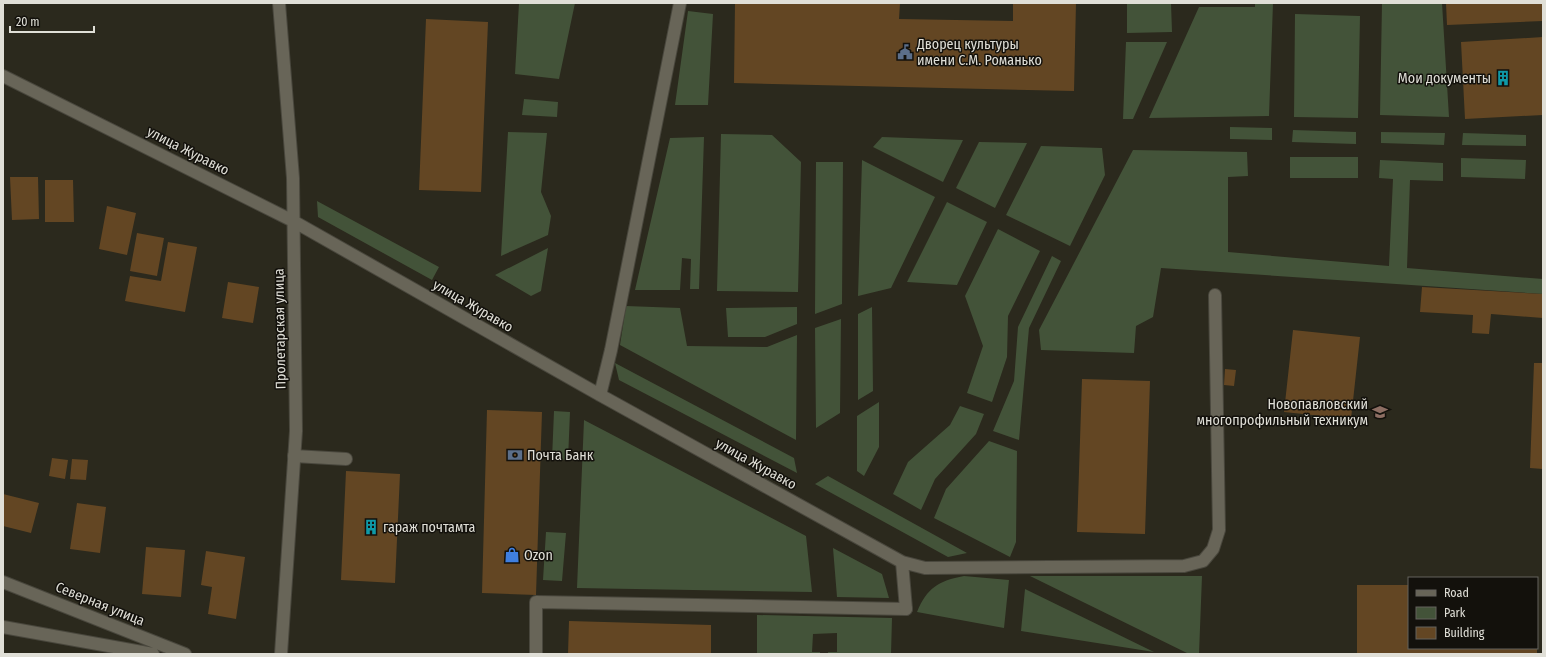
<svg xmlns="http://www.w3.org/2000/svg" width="1546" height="657" font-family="'Fira Sans Condensed',sans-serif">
	<rect width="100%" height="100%" fill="#2b291d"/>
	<path fill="#435339" d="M 519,3 L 575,3 L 559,79 L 515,74 Z
		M 1127,3 L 1171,3 L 1172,32 L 1127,33 Z
		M 1255,3 L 1273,3 L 1269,116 L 1149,118 L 1199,7 L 1255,7 Z
		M 1382,3 L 1442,3 L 1449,117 L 1380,115 Z
		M 688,11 L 713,14 L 708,105 L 675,105 Z
		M 1295,14 L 1360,16 L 1358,118 L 1294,117 Z
		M 1126,42 L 1167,42 L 1133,119 L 1123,119 Z
		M 524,99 L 558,102 L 557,117 L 522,115 Z
		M 1230,127 L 1272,128 L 1272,140 L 1230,139 Z
		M 1293,130 L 1356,132 L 1356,144 L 1292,142 Z
		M 508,132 L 547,133 L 541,192 L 551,216 L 548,235 L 501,256 Z
		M 1381,132 L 1445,133 L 1444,145 L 1381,143 Z
		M 1463,133 L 1526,135 L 1526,146 L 1462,145 Z
		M 721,134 L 772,135 L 801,162 L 798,292 L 717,291 Z
		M 704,137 L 699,289 L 690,289 L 691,259 L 682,258 L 680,290 L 635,290 L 670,138 Z
		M 882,137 L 963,140 L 943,182 L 873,147 Z
		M 979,142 L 1027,143 L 995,208 L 956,188 Z
		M 1041,146 L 1102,148 L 1105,175 L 1070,246 L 1006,215 Z
		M 1133,150 L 1247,152 L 1248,176 L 1228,177 L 1228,252 L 1389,266 L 1393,179 L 1379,178 L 1380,160 L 1443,163 L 1443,181 L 1410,180 L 1407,268 L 1543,279 L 1543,294 L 1161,268 L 1153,317 L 1136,326 L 1134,353 L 1041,350 L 1039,330 Z
		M 1290,157 L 1358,157 L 1358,178 L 1290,178 Z
		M 1461,158 L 1526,160 L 1525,179 L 1461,177 Z
		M 862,160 L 935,197 L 891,288 L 858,296 Z
		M 816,162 L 843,162 L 842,304 L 815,314 Z
		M 317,201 L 439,267 L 432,280 L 318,217 Z
		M 947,202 L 987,222 L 957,285 L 907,282 Z
		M 998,229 L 1040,251 L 1008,316 L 1007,357 L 992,402 L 967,393 L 983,346 L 965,296 Z
		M 548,248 L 541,291 L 531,296 L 495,275 Z
		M 1052,256 L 1061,261 L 1029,328 L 1019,440 L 993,431 L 1014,381 L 1018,327 Z
		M 626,306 L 680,308 L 687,346 L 767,347 L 797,335 L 796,440 L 620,345 Z
		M 797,307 L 797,324 L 765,337 L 728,337 L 726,308 Z
		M 872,307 L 873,391 L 858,400 L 858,314 Z
		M 841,319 L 840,413 L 816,428 L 815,328 Z
		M 615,363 L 794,458 L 797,473 L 619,380 Z
		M 879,402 L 879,447 L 864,476 L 857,471 L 857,416 Z
		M 960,406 L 984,414 L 976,434 L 935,479 L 921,510 L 893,494 L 908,462 L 950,425 Z
		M 554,411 L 570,412 L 568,460 L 552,459 Z
		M 584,420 L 806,536 L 812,592 L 577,588 Z
		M 989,441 L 1017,451 L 1016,542 L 1010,557 L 934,518 L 946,489 Z
		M 828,476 L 967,553 L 948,557 L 815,484 Z
		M 546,532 L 566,533 L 562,581 L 543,580 Z
		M 833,548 L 882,574 L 889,598 L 837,597 Z
		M 964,576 L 1009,580 L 1004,628 L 917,612 C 927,588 938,581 964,576 Z
		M 1030,576 L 1202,576 L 1199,654 L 1189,654 Z
		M 1025,589 L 1154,652 L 1021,631 Z
		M 757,615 L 892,618 L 891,654 L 828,654 L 828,652 L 837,652 L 837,633 L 813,634 L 812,652 L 820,652 L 820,654 L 757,654 Z"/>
	<path fill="#634623" d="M 735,3 L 900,3 L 899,19 L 1013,21 L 1013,3 L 1076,3 L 1074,91 L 734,83 Z
		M 1446,3 L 1543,3 L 1543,21 L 1447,25 Z
		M 426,19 L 488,22 L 481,192 L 419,190 Z
		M 1543,37 L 1543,115 L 1465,119 L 1461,42 Z
		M 10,177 L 38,177 L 39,219 L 12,220 Z
		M 45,180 L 73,180 L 74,222 L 45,222 Z
		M 107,206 L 136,213 L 127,255 L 99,249 Z
		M 137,233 L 164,238 L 157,276 L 130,271 Z
		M 168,242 L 197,247 L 185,312 L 125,301 L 130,276 L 161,281 Z
		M 228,282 L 259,287 L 253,323 L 222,318 Z
		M 1422,287 L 1543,294 L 1543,318 L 1491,314 L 1489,334 L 1472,333 L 1473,315 L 1420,312 Z
		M 1293,330 L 1360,337 L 1351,419 L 1284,412 Z
		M 1534,363 L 1543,363 L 1543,469 L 1530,468 Z
		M 1225,369 L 1236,370 L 1234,386 L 1224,385 Z
		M 1082,379 L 1150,381 L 1145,534 L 1077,532 Z
		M 487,410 L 542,412 L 536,595 L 482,593 Z
		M 52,458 L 68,460 L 65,479 L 49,476 Z
		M 72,459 L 88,460 L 86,480 L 70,479 Z
		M 346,471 L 400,474 L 395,583 L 341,580 Z
		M 3,494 L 39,503 L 31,533 L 3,526 Z
		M 77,503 L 106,507 L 100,553 L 70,549 Z
		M 146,547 L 185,550 L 181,597 L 142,594 Z
		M 206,551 L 245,557 L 236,619 L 208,614 L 212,587 L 201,585 Z
		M 1357,585 L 1409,585 L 1409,648 L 1537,648 L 1537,654 L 1357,654 Z
		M 569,621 L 711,625 L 711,654 L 568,654 Z"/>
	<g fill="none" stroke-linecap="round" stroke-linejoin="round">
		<g stroke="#49473d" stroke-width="14">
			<path id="lane" d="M 294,456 L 346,459
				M 536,654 L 536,602 L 906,609"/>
		</g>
		<g stroke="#49473d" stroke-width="14">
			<path id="street" d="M 279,3 L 293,178 L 296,431 L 281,654
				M 3,76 L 293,221 L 600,395 L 902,562 L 925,568 L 1184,566 L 1203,561 L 1213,549 L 1219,530 L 1215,295
				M 600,395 L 611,350 L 680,3
				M 902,562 L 906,609
				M 3,582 L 185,654
				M 3,627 L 153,654"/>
		</g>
		<use href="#lane" stroke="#686558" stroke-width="12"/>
		<use href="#street" stroke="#686558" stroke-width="12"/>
	</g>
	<defs>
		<g id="civic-bare" transform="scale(1.2)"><path d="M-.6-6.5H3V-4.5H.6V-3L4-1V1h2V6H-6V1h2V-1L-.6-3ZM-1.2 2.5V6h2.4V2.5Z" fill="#5c6f8a" stroke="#13110c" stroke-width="2.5" paint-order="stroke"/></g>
		<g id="building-bare" transform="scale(1.2)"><path d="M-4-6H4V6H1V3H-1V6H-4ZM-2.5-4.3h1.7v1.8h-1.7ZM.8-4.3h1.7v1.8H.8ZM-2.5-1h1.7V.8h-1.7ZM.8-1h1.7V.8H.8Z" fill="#0f9aa8" stroke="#13110c" stroke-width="2.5" paint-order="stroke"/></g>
		<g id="university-bare" transform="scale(1.2)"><path d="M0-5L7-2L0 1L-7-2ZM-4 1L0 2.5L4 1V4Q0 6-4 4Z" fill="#8d6e63" stroke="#13110c" stroke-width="2.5" paint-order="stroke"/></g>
		<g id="bank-bare" transform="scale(1.2)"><path d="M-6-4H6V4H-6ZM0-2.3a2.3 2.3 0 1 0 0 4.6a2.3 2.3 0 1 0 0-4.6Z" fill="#5c6f8a" stroke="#13110c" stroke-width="2.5" paint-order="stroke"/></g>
		<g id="shop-bare" transform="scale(1.2)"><path d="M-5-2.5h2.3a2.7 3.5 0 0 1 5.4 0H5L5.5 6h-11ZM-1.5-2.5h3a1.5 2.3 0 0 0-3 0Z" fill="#3f7fe0" stroke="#13110c" stroke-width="2.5" paint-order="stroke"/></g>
	</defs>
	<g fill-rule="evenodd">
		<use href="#civic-bare" x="905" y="52"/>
		<use href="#building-bare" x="1503" y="78"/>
		<use href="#university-bare" x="1380" y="412"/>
		<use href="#bank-bare" x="515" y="455"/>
		<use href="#building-bare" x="371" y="527"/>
		<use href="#shop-bare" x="512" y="555"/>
	</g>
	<g text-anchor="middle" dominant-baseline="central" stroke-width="3" stroke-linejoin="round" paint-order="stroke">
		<g font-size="14" fill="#e0dfd7" stroke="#13110c" text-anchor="start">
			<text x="917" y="44">Дворец культуры<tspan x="917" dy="16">имени С.М. Романько</tspan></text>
			<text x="1491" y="78" text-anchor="end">Мои документы</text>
			<text x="1368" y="404" text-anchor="end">Новопавловский<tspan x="1368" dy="16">многопрофильный техникум</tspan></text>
			<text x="527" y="455">Почта Банк</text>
			<text x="383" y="527">гараж почтамта</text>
			<text x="524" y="555">Ozon</text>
		</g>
		<g font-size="14" fill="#e0dfd7" stroke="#13110c">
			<text transform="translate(188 151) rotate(27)">улица Журавко</text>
			<text transform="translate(473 306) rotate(30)">улица Журавко</text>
			<text transform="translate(280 329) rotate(-91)">Пролетарская улица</text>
			<text transform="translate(756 464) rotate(29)">улица Журавко</text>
			<text transform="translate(100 604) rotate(22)">Северная улица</text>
		</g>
	</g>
	<rect width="1546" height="657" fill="none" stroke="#e0dfd7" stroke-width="8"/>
	<rect x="1408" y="577" width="130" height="72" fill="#13110c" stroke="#65635d"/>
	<rect x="1416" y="590" width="20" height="6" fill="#686558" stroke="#65635d"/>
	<text x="1444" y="597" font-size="12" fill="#e0dfd7">Road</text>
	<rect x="1416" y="607" width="20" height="12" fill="#435339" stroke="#65635d"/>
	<text x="1444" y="617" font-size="12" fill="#e0dfd7">Park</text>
	<rect x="1416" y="627" width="20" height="12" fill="#634623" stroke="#65635d"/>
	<text x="1444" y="637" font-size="12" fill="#e0dfd7">Building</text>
	<path d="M10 26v6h84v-6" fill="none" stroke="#e0dfd7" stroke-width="2"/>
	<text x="16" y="26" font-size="12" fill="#e0dfd7" stroke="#13110c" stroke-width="3" paint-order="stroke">20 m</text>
</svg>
